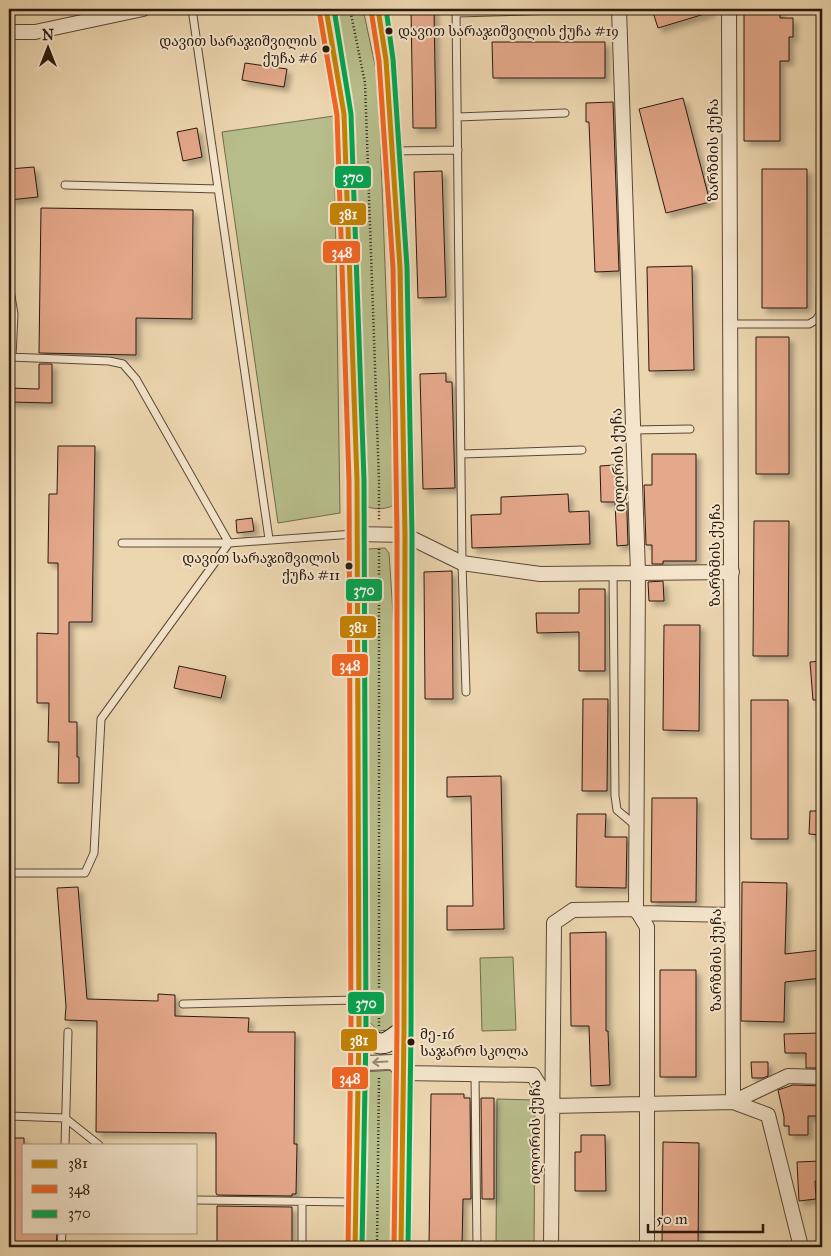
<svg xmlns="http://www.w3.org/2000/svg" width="831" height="1256" viewBox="0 0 831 1256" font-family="'IM FELL Great Primer','Noto Serif Georgian',serif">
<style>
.green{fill:#b7be8b;stroke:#706c4c}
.building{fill:#e4a88a;stroke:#2a190e;filter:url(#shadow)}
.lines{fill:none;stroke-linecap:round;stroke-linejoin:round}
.service-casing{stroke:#5a4836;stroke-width:9}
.minor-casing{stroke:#5a4836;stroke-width:16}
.secondary-casing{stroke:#2a190e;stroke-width:22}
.path{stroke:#2a190e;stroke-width:2.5;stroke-dasharray:1 2.5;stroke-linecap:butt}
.service{stroke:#f3e4cb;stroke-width:7}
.minor{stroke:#f3e4cb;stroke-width:14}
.secondary{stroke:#f3e4cb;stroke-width:20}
.bus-1-casing{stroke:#f3e4cb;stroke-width:9}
.bus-2-casing{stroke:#f3e4cb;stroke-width:9}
.bus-3-casing{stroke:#f3e4cb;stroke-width:9}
.bus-1{stroke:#c48304;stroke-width:5}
.bus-2{stroke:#f26522;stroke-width:5}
.bus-3{stroke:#00a651;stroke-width:5}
.oneway{stroke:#998976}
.bus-dot{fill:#2a190e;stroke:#f3e4cb;stroke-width:2}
.labels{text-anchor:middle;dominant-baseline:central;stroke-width:4;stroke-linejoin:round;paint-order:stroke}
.bus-label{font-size:14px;fill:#2a190e;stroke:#f3e4cb;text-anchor:start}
.street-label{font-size:15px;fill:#2a190e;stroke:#f3e4cb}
.line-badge{stroke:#f3e4cb;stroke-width:2}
.badge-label{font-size:14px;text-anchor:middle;font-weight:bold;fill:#fff}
</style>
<defs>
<filter id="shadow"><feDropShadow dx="4.5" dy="4.5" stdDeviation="2.5" flood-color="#0004"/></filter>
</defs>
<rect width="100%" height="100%" fill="#ecd6af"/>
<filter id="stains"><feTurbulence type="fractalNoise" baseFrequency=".004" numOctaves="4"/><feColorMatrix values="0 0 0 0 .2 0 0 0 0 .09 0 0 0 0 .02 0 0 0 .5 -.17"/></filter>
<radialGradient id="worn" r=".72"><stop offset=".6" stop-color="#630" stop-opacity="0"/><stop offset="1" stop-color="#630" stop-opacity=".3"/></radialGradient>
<!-- green -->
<path class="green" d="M335,9H363L378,79L394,505C385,510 373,510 363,505Z
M334,116L340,513L278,523L222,132Z
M385,548L389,553L395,643L396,1029L379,1031L368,1021L363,556L367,549Z
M513,957L516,1030L482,1031L480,958Z
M394,1070L392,1247H363L365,1072Z
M497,1099L535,1100L534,1247H496Z"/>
<!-- building -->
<path class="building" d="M411,9H434L436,128H413Z
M652,9H711V12L658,28Z
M744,9H780V18H793V37H789V61H780V141H744Z
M492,42H605V78H493Z
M245,63L287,69L284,87L242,80Z
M683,98L710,202L666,213L639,109Z
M613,102L619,271L595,272L589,122H586V103Z
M197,128L202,157L183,161L177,132Z
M34,167L38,197L9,200V169Z
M762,169H807V308H762Z
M442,171L446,297L418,298L414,172Z
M41,208L193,210L192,319L136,318V355L39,353Z
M692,266L694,370L649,371L647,267Z
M756,337H789V474H756Z
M39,364H52V403L9,402V388L39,389Z
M446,373V382H452L455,488L423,489L420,374Z
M58,446H95L92,622H69V722H77V757H79V783H58L59,742H48L49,703H37V633L58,634V563H48L49,494H57Z
M652,454H696V561H663V564H652V545H646L644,485H652Z
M614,465L615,486L626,485L628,545L617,546L615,502H601L600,466Z
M568,494L569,512L589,511L590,544L472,548L471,515L501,514V497Z
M252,518L254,531L237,533L236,520Z
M754,521H789L788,656H753Z
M452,571L453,699H425L424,572Z
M663,581L664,601H649L648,582Z
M579,589H605V671H579V632L537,633L536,613H579Z
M664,625H700L699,731L663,730Z
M822,661V700H813L810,662Z
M179,666L226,676L221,698L174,688Z
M583,699H608L607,791H582Z
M751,700H788V839H751Z
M501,776L504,929L447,930V906H473L471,796L447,797V777Z
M652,798H697L696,902H651Z
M810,811H822V835L809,834Z
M577,814H606L605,837H627L626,888L576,887Z
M742,882L787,883L785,954L820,950L822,978L785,982L784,1022L741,1021Z
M78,887L87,999L158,1001V994L175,995V1016L249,1018L248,1032H295L294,1144H297L296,1194H292V1196L217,1195L216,1193V1133L96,1132L97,1021L65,1020L66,1006L57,888Z
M606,932V1031H608L610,1085L591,1086L589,1026H571L570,933Z
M660,970H696V1077H660Z
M820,1033L821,1068H806V1053H785L784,1034Z
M751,1062H768V1076L763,1078H752Z
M793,1085L822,1086V1116H808V1135H789V1126H784V1117L778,1090Z
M431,1094H464V1098H470L471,1199H463L462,1247H429Z
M481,1098H494V1199H482Z
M581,1135H605L606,1191H575V1152H581Z
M9,1138H24V1232H57L56,1247H9Z
M663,1142L699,1143L698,1247H662Z
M821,1161L822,1180L815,1181L816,1199L799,1201L797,1162Z
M217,1206L292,1207V1247H217Z"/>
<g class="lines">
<!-- service casing -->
<g class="service-casing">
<path id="service" d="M192,9L269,539
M456,9L462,563L466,692
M457,13L594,9
M458,117L565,113
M393,151L458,150
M65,185L218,189
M9,284L14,314L12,357
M730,324H809L816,320L820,314L822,180
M9,357L109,361L123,364L136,379L229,543L101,719L94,853L85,873H9
M633,430L690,429
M461,454L582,450
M122,543H229L354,534
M613,573L615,796L617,810L636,826
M183,1004L357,1000
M475,1074L477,1247
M9,1116L65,1118L99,1145
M65,1145L68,1032
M196,1200L353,1202
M61,1247L62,1232
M302,1247V1202"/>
</g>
<!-- minor casing -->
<g class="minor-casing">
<path id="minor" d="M619,9L638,573L636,909L647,927V1247
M729,9L733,1102
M9,32H35L143,9
M356,534L405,535L462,563L540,574L732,572
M638,913L732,915
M358,1073L365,1063L393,1062L403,1073L533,1075L552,1106L733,1102L788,1076L822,1077
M733,1102L768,1115L801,1247
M551,1247L554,923L573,910L636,909"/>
</g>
<!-- secondary casing -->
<g class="secondary-casing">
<path id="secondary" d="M326,9L344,114L357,480L356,534L359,1032L355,1247
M378,9L386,60L400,268L405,535L404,1030L401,1247
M359,1032C381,1048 383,1047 404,1030"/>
</g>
<!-- path -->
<path class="path" d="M350,9L365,83L379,481V521
M379,1026V549
M377,1247L379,1076"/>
<!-- service -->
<use href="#service" class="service"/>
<!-- minor -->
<use href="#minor" class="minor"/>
<!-- secondary -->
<use href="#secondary" class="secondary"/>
<!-- bus-1 casing -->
<g class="bus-1-casing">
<path id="bus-1" d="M326,9L344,114L357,480L359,1032L355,1247
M378,9L386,60L400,268L405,535L404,1030L401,1247"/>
</g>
<!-- bus-2 casing -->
<g class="bus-2-casing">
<path id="bus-2" d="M319,10L337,115L349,480L351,1032L348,1247
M371,10L379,61L393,268L397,535V1030L394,1247"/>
</g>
<!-- bus-3 casing -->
<g class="bus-3-casing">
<path id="bus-3" d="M334,9L351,114L364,480L366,1032L362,1247
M386,9L393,59L407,267L412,535L411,1030L408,1247"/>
</g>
<!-- bus-1 -->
<use href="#bus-1" class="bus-1"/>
<!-- bus-2 -->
<use href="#bus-2" class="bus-2"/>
<!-- bus-3 -->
<use href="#bus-3" class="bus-3"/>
</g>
<!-- one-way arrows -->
<defs><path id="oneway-shaft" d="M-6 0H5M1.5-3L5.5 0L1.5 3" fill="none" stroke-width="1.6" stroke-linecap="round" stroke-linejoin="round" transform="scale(1.25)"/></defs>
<use class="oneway" href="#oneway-shaft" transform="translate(380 1062) rotate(177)"/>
<!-- markers -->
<g class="bus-dot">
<circle cx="389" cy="31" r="4.5"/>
<circle cx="326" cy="49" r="4.5"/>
<circle cx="349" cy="566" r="4.5"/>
<circle cx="411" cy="1042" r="4.5"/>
</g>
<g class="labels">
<!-- bus labels -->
<g class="bus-label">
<text x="398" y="31">დავით სარაჯიშვილის ქუჩა #19</text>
<text x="317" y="41" text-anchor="end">დავით სარაჯიშვილის<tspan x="317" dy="17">ქუჩა #6</tspan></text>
<text x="340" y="558" text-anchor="end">დავით სარაჯიშვილის<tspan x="340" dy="17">ქუჩა #11</tspan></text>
<text x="420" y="1034">მე-16<tspan x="420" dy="17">საჯარო სკოლა</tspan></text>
</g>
<!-- street labels -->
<g class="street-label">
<text transform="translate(713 150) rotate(-90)">ზარზმის ქუჩა</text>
<text transform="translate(618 460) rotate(-92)">ილორის ქუჩა</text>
<text transform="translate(715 555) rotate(-90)">ზარზმის ქუჩა</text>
<text transform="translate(716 960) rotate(-90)">ზარზმის ქუჩა</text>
<text transform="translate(535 1132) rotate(-90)">ილორის ქუჩა</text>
</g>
</g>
<g class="line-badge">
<rect x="334" y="165" width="38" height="24" rx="5" fill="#00a651"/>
<rect x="329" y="202" width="38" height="24" rx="5" fill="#c48304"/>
<rect x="322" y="240" width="39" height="24" rx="5" fill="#f26522"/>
<rect x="345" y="578" width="38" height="24" rx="5" fill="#00a651"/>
<rect x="339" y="615" width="38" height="24" rx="5" fill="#c48304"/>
<rect x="331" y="653" width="38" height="24" rx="5" fill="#f26522"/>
<rect x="347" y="991" width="38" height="24" rx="5" fill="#00a651"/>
<rect x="340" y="1028" width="38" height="24" rx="5" fill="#c48304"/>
<rect x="331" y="1066" width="38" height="24" rx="5" fill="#f26522"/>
</g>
<g class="badge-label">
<text x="353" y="182">370</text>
<text x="348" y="219">381</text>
<text x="342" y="257">348</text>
<text x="364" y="595">370</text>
<text x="358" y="632">381</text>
<text x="350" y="670">348</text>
<text x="366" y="1008">370</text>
<text x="359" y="1045">381</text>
<text x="350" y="1083">348</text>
</g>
<!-- margin -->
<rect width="831" height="1256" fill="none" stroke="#ecd6af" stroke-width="30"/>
<rect x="10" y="10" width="811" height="1236" fill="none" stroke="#2a190e" stroke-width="2.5"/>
<rect x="15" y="15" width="801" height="1226" fill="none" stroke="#2a190e"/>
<!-- legend -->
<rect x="22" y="1144" width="175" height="90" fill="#f3e4cb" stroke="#a3937f"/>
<rect x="32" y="1160" width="25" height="8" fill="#c48304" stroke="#a3937f"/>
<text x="68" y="1168" font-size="15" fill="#2a190e">381</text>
<rect x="32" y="1185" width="25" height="8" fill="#f26522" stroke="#a3937f"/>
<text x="68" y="1194" font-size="15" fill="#2a190e">348</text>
<rect x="32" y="1210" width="25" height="8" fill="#00a651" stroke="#a3937f"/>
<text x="68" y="1218" font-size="15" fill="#2a190e">370</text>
<!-- north arrow -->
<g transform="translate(48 48)" stroke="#f3e4cb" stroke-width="4" paint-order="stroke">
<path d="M0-4L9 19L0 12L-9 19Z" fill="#2a190e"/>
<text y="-8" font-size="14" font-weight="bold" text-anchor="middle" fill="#2a190e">N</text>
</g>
<!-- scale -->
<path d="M648 1224v8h115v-8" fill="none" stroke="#2a190e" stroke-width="2.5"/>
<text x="656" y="1224" font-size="15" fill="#2a190e" stroke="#f3e4cb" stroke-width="4" paint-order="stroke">50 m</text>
<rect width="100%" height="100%" filter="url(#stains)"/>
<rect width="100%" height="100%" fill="url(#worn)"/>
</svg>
